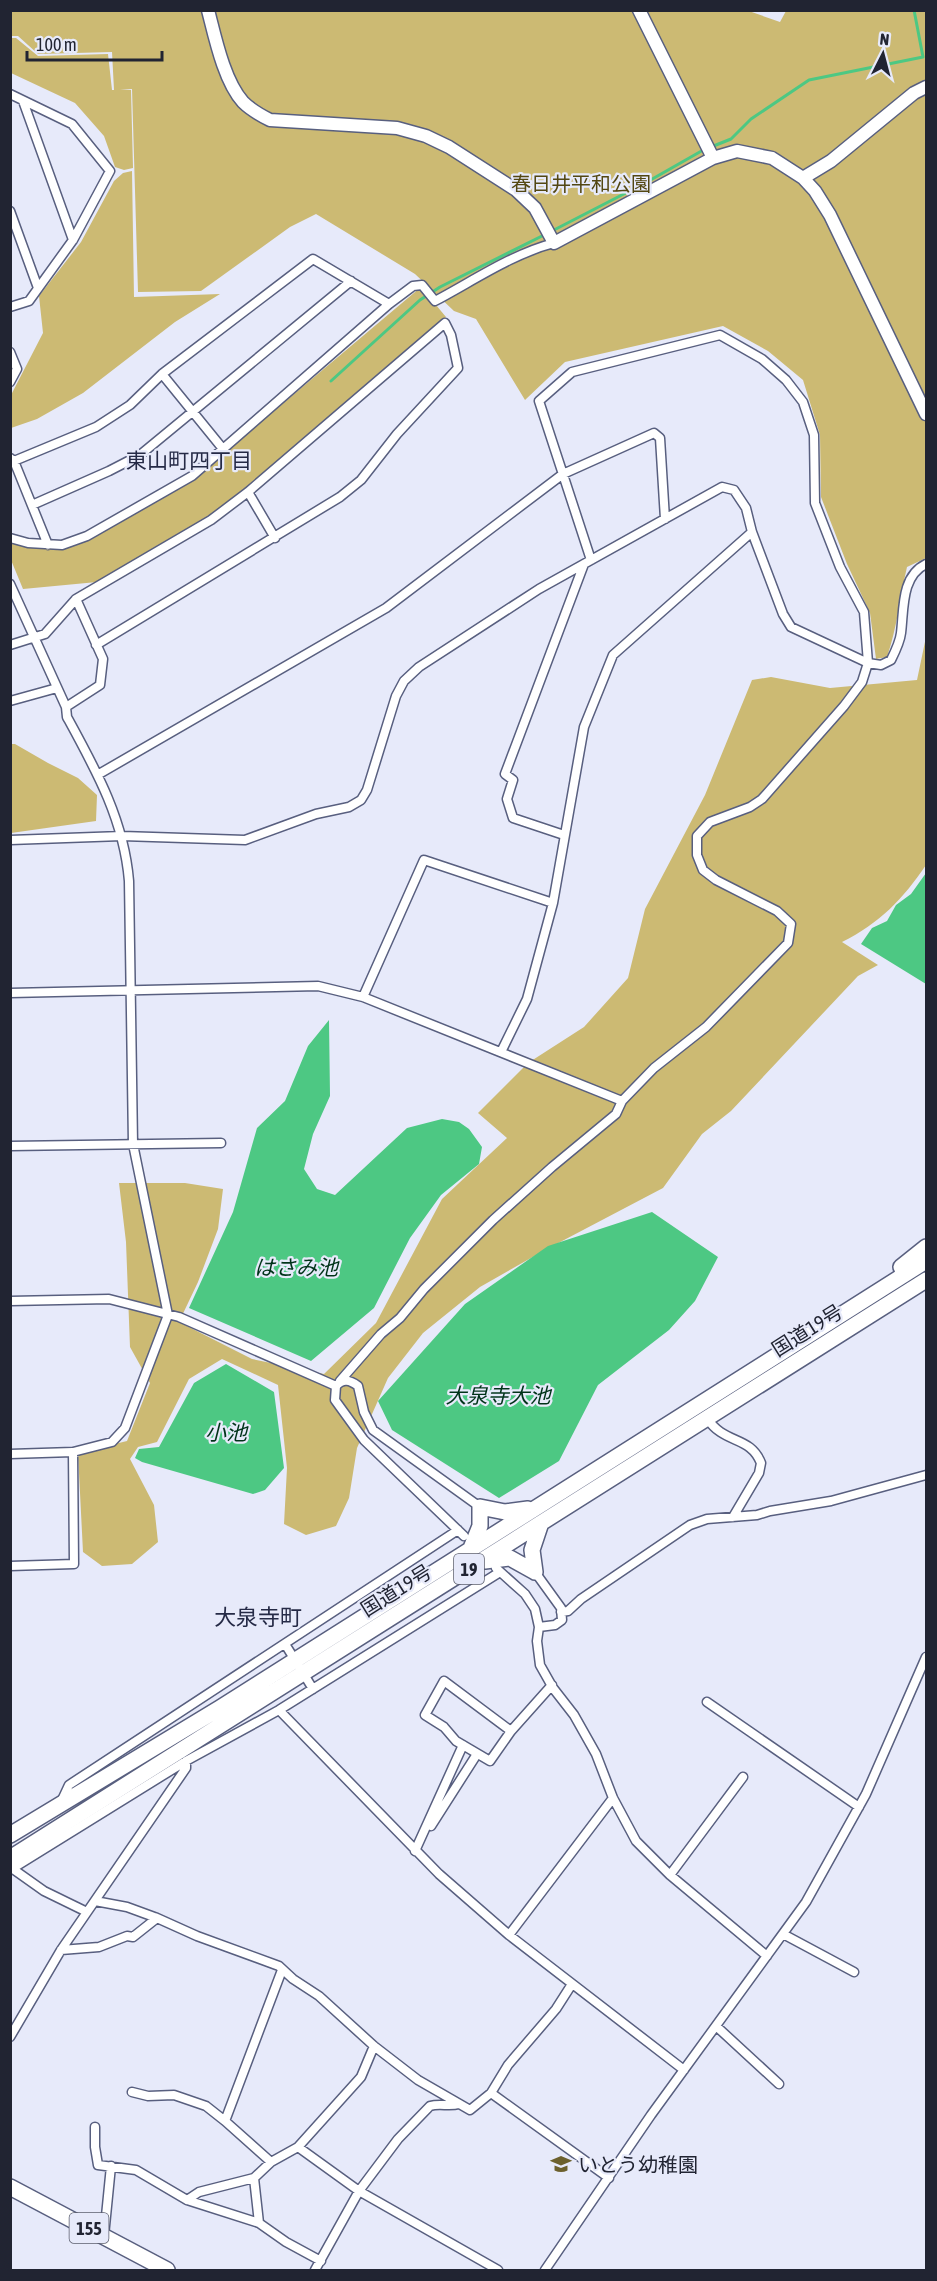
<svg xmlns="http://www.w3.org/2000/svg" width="937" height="2281" viewBox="0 0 937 2281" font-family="'Asap Condensed','Noto Sans JP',sans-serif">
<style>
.green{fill:#ccba73}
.water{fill:#4dc883}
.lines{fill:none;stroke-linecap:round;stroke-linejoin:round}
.stream{stroke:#4dc883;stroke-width:3}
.street-casing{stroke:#585f7f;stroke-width:11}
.secondary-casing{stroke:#585f7f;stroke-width:15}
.highway-casing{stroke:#585f7f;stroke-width:18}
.street{stroke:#fff;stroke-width:8}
.secondary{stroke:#fff;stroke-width:12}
.highway{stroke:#fff;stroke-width:15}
.labels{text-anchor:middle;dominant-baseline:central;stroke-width:4.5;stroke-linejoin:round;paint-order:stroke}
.shield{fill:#e7eafa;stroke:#5c5f6e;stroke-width:1.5}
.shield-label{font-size:18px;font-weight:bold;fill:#212432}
.park-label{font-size:20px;fill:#534712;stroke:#e7eafa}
.street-label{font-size:20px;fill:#212432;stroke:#e7eafa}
.poi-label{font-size:20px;fill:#212432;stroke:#e7eafa;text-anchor:start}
.neighbourhood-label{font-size:21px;fill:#252a46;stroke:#e7eafa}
.water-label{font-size:21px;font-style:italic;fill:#003319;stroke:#e7eafa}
.quarter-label{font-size:22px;fill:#252a46;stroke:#e7eafa}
</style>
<rect width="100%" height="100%" fill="#e7eafa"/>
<!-- green -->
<path class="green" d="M746,10L780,22L786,11H926V558L907,567C900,597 897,628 887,657L876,659L870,613L847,564L821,497L820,435L803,380L768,351L723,326L565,362L525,400L476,319L454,311L415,274L316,214L290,227L201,291L138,292L132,89L120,90H131L133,168L124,170L115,167L104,136L75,103L11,73L10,38H16L38,56L108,54L112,90H114L112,52L38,54L18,36H11V11Z
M132,171L134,297L220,294L175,322L83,393L37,419L11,428V395L43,333L39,296L81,242L114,181L123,173Z
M421,287L446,317L240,494L211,516L97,582L23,589L11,560L10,542L44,549L73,546L176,490L199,474Z
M926,637V865C903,899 880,923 842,942L878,965L858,976L731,1111L702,1134L663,1188L545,1250L480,1287L423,1333L388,1378L357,1448L349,1498L336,1526L306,1535L284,1524L287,1468L278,1385L222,1359L189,1379L157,1442L138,1447L130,1459L154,1505L158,1542L132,1564L102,1566L83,1552L78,1453L127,1441L150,1383L130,1347L126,1242L119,1183H185L223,1189L218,1229L198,1282L179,1322L252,1359L324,1374L376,1323L442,1199L507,1138L478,1113L528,1063L584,1027L628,978L645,909L705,795L752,680L771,677L830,688L917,680Z
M11,744H15L48,763L78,778L97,795L96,821L11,833Z"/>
<!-- water -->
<path class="water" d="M926,873V984L861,944L872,928L887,921L896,905L911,894Z
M329,1020L330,1096L313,1134L304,1169L317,1189L335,1195L407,1128L442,1119L459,1122L469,1129L482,1147L479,1164L441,1195L410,1238L374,1308L311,1361L189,1308L233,1212L257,1128L285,1101L308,1046Z
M652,1212L718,1257L695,1301L669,1330L598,1385L559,1461L499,1498L392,1430L378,1401L465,1304L548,1246Z
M226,1364L274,1392L284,1468L265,1490L253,1494L142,1462L135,1458L139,1449L159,1447L194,1383Z"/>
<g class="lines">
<!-- stream -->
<path class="stream" d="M711,147L731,139L751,119L809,80L923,57L914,10
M552,231L647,182L705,149
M331,381L420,300L440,287L546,234"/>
<!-- street casing -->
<g class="street-casing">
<path id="street" d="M10,94L72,124L110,171L73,240L29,301L10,307
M23,101L73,240
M10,211L38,288
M389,304L413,286L422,285L435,301C473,281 512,254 554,243
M10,352L17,369L10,382
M162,374L223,449
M10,458L14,461L48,545
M248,492L275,538
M32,505L109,471L140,455L351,281
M10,538L28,543L62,545L87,536L192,476L389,304L313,259L162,374L130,405L96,427L14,461
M591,560L539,401L572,372L720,335L762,359L786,380L803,402L814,435L815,503L840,567L864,612L868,663L881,665L891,660C895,652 900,642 901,633C904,609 901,576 926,564
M10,584L66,707L67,717C96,770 124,820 129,881L133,1144L168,1315L125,1428L112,1442L73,1452L10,1454
M10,645L45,634L76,599L211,520L248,492L445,323L451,335L458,368L397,434L361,480L340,497L96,645
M10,701L57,688
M66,707L100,685L103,659L76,599
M99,774L386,608L563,474L654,433L660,438L665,519
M564,835L513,818L507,799L513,780L505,774L584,564
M10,840L122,836L245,840L316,814L349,807L361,800L367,790L396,696L404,681L419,667L539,589L722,487L734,490L746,508L752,532L783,614L791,627L868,663L862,682L844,706L762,799L750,807L710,822L697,836V855L703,870L716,880L777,911L791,924L788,943L706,1027L654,1068L622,1101L616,1114L552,1167L493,1220L424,1289L400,1318L381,1334L340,1381
M10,993L318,986L363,997L622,1101
M363,997L424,860L553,903
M501,1052L527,999L553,903L584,727L613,655L752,532
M10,1146L221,1143
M10,1301L109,1299L179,1317L336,1386
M707,1418C724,1445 750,1435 761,1463L759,1473L733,1517
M464,1536L364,1440L335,1400L336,1386C343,1378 350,1380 358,1386L364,1412L373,1430L480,1507
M10,1566L74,1564L73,1452
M496,1568L525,1594L535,1609L539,1627L537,1641L540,1665L553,1688L574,1715L596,1754L613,1798L636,1841L670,1875L767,1956
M535,1572L561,1608L562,1620L555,1625L539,1627
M561,1612L568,1611L581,1599L690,1525L707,1519L757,1515L770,1511L831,1501L926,1475
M285,1644L313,1689
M707,1702L859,1807
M279,1710L439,1874L509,1935L684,2070
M511,1731L444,1681L425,1715L444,1727L456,1741L490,1761L511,1731L552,1685
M62,1800L69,1785L458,1530
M431,1826L477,1754
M415,1851L463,1745
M13,1869L44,1891L87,1912
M10,1870L186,1761L279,1710L500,1572
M670,1875L743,1777
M95,1901L127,1907L157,1918L197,1936L279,1966L293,1979L319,1996L374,2046L418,2080L470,2110L491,2093L609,2178
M783,1934L854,1972
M509,1935L613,1798
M61,1950L99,1947L127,1936L133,1937L157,1918
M716,2026L779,2084
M10,2037L61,1950L186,1768V1761
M132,2092L148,2096L174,2095L206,2106L225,2121L271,2162
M491,2093L508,2065L556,2009L572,1984
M225,2121L282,1970
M95,2127V2147L98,2165L136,2170L187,2200L259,2223L286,2242L321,2261
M298,2147L359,2191L498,2270
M187,2200L199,2192L254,2178
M259,2223L254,2178L271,2162L298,2147L361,2077L374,2046
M104,2236L111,2166
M315,2270L359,2191L398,2139L430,2106C440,2103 449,2107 459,2104
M545,2270L651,2115L806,1902L866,1794L926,1657"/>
</g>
<!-- secondary casing -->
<g class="secondary-casing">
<path id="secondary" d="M208,10C215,37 224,81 243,102C251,110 260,115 270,120L397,128L426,136L449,147L516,190L535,208L554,243L713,158L737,151L772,158L803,178L815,191L830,215L926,414
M639,10L713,158
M803,178L831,161L914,93L926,87"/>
</g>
<!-- highway casing -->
<g class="highway-casing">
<path id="highway" d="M901,1267L926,1247
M471,1548L480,1526V1507L505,1512L528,1509
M485,1561L510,1558L535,1572
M535,1572L532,1550L541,1523
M10,1835L220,1708L926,1261
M10,1858L926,1280
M10,2187L167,2270"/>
</g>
<!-- street -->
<use href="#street" class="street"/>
<!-- secondary -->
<use href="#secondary" class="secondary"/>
<!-- highway -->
<use href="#highway" class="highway"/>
</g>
<!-- icons -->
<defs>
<g id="school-bare" transform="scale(1.62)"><path d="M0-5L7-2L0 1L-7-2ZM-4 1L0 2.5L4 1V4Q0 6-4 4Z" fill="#6c602d" stroke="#e7eafa" stroke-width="2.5" paint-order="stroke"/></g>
</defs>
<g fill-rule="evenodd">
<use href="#school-bare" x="561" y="2164"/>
</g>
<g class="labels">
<!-- shield labels -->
<g class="shield">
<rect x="454" y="1554" width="30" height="30" rx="4.5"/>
<rect x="69.5" y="2213" width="39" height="30" rx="4.5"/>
</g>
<g class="shield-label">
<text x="469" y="1569">19</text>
<text x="89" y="2228">155</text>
</g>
<!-- park labels -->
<g class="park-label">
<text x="581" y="183">春日井平和公園</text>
</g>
<!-- street labels -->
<g class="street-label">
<text transform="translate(807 1330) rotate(-32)">国道19号</text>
<text transform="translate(396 1590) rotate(-32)">国道19号</text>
</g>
<!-- poi labels -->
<g class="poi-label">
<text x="578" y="2164">いとう幼稚園</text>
</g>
<!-- neighbourhood labels -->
<g class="neighbourhood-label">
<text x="189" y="460">東山町四丁目</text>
</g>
<!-- water labels -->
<g class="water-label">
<text x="296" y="1267">はさみ池</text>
<text x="498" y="1395">大泉寺大池</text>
<text x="226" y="1432">小池</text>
</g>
<!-- quarter labels -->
<g class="quarter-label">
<text x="258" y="1617">大泉寺町</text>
</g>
</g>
<!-- border -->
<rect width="937" height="2281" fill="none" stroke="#212432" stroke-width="24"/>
<!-- north arrow -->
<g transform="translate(883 54) rotate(6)" stroke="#e7eafa" stroke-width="4.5" paint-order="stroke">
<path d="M0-4.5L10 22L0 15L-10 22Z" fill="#212432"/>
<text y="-9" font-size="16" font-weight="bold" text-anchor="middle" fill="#212432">N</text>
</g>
<!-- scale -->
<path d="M27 51v9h135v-9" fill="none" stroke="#212432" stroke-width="3"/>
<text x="36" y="51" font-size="18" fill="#212432" stroke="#e7eafa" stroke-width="4.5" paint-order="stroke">100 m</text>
</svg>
